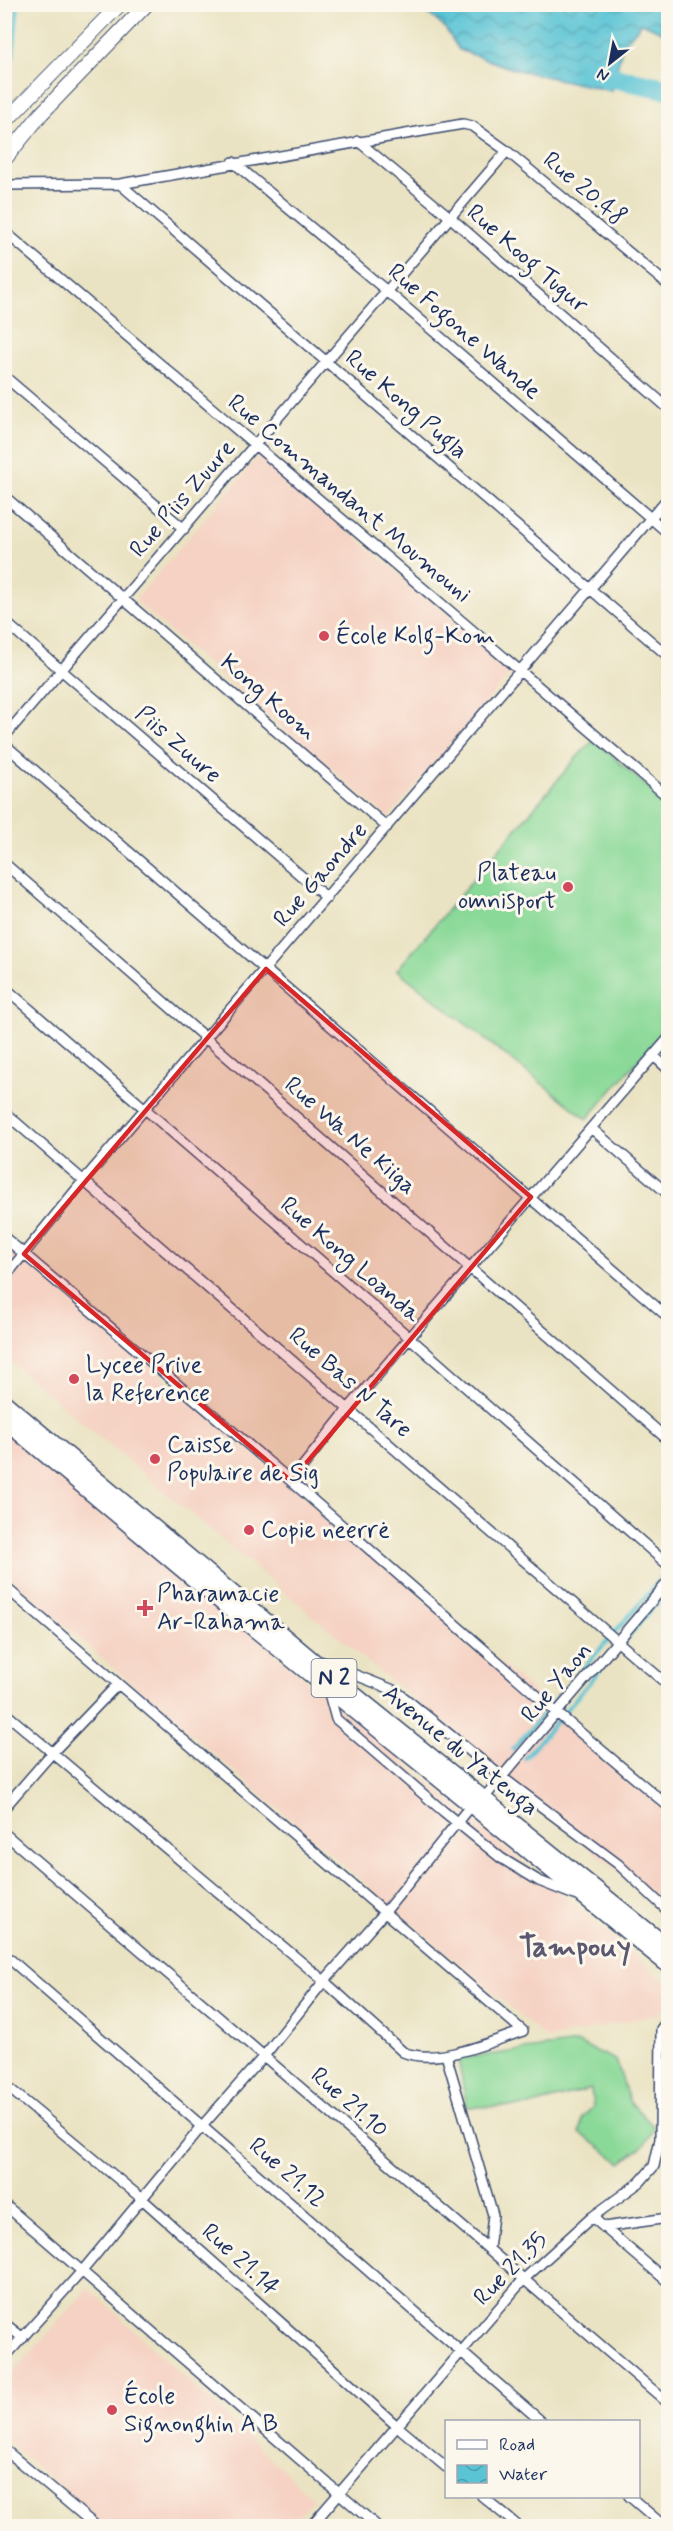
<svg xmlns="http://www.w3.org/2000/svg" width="673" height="2531" viewBox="0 0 673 2531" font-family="Mynerve,sans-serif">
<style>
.built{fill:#f5d2c3}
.grass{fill:#8ad998;stroke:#52847b;stroke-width:1.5}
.water{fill:url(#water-waves);stroke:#3a7a9a;stroke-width:1.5}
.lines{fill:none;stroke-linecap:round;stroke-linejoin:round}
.stream{stroke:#5ac4d5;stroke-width:4}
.river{stroke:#5ac4d5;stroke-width:21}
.minor-casing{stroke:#3a4a6d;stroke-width:12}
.secondary-casing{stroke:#3a4a6d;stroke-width:16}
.primary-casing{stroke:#3a4a6d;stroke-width:18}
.minor{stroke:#fff;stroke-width:9}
.secondary{stroke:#fff;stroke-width:14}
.primary{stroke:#fff;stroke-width:15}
.marked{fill:#d62828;fill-opacity:0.2;stroke:#d62828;stroke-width:4.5;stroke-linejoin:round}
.poi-dot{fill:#d1495b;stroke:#fbf7ec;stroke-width:2}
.labels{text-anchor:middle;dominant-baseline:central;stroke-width:6;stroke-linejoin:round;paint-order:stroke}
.shield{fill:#fbf7ec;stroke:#5e6b89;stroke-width:1.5}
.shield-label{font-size:22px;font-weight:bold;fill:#1b2f5e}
.street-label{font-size:24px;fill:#1b2f5e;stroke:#fbf7ec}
.poi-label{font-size:24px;fill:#1b2f5e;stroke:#fbf7ec;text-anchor:start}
.district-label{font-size:30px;font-weight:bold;fill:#5c5870;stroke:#fbf7ec}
</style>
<defs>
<pattern id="water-waves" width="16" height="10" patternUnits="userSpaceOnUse" patternTransform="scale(1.5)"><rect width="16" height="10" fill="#5ac4d5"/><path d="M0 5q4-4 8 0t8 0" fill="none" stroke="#4aa0b0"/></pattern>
</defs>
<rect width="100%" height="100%" fill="#fbf7ec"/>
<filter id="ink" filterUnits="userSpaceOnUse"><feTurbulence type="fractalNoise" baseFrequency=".0167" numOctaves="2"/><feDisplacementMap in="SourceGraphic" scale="12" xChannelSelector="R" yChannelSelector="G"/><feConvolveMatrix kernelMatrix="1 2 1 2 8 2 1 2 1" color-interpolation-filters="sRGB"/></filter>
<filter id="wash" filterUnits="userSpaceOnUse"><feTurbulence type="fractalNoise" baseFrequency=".008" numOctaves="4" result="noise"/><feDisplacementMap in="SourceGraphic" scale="24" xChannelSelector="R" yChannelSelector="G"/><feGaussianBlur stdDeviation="1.35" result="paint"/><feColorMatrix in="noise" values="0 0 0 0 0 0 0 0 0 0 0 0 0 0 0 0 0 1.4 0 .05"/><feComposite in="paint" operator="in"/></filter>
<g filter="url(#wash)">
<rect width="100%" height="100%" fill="#eae3c3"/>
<!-- built -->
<path class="built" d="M260,455L513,671L388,818L134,601Z
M4,1241L668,1806V1913L5,1358Z
M4,1425L668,1984V2003L658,2014L547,2039L5,1575Z
M89,2288L314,2499L288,2526H104L5,2439V2381Z"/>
<!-- grass -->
<path class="grass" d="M594,740L668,805V1026L587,1119L397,970L577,757Z
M578,2043L616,2060L629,2101L654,2127L645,2144L621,2163L580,2133L582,2118L593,2107L591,2089L529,2106L467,2107L458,2059Z"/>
<!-- water -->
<path class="water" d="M418,5H668V35L642,23L623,45L611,91L513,69L459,50L445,28Z"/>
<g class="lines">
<!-- stream -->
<path class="stream" d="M13,56L18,4
M513,1749L668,1571
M525,1758L668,1590"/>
<!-- river -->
<path class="river" d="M587,72L668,89"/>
</g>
</g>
<g filter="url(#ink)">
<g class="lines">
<!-- minor casing -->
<g class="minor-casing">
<path id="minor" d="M358,141L451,218L668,408
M233,162L388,292L668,533
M120,184L668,656
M4,185L120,184L463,124L472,126L507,151L668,285
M4,231L668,797
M4,376L184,529
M4,496L387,827
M4,621L327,898
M4,737L507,151
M4,744L668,1317
M4,863L668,1440
M4,987L410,1338L668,1565
M654,1056L668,1069
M4,1112L668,1685
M591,1128L668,1194
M4,1237L291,1481L557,1713L668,1806
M4,1278L84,1180L668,498
M291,1481L349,1408L668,1039
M4,1586L523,2031
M320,1661L396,1691L502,1777L618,1864L668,1911
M328,1690L336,1719L443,1811L501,1858L539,1881L577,1896
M4,1712L324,1981L403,2052C437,2066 490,2042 523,2031
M4,1808L52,1753L118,1684
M4,1833L668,2403
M4,1954L542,2422
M446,2055L493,2215L489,2249
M4,2084L141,2198L397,2426L446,2467
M4,2204L377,2526
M592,2217L668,2282
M604,2227L668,2218
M4,2323L23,2338
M4,2358L83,2270L203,2125L264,2056L324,1981L385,1912L471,1805L483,1799L668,1582
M4,2449L96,2526
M482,2496L518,2526
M629,2496L664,2526
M311,2526L524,2279L592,2217L640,2182L654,2166L660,2139L661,2029L668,2020"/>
</g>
<!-- secondary casing -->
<g class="secondary-casing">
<path id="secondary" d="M4,123L120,4
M4,160L41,114L147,4"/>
</g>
<!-- primary casing -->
<g class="primary-casing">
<path id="primary" d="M4,1402L335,1679L668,1947
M4,1420L215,1597L668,1965"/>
</g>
<!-- minor -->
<use href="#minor" class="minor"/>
<!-- secondary -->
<use href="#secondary" class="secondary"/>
<!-- primary -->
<use href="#primary" class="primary"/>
</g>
</g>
<!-- marked area -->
<path class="marked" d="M266,969L531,1197L291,1481L24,1254Z"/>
<!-- markers -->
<g class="poi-dot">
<circle cx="324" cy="636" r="6"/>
<circle cx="568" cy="887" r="6"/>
<circle cx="74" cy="1379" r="6"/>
<circle cx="155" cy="1459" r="6"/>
<circle cx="249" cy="1530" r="6"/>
<path d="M142 1599h6v6h6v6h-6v6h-6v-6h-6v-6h6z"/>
<circle cx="112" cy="2410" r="6"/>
</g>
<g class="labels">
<!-- shield labels -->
<rect class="shield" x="311.5" y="1659" width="45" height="38" rx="4.5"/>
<g class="shield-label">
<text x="334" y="1678">N 2</text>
</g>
<!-- street labels -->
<g class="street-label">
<text transform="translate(584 189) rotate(40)">Rue 20.48</text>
<text transform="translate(527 259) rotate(41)">Rue Koog Tugur</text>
<text transform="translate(464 332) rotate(41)">Rue Fogone Wande</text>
<text transform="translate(406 405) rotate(41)">Rue Kong Pugla</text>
<text transform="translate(183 499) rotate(-49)">Rue Piis Zuure</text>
<text transform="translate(349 499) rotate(40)">Rue Commandant Moumouni</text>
<text transform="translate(268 698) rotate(41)">Kong Koom</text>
<text transform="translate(178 745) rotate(41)">Piis Zuure</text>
<text transform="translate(321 875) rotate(-49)">Rue Gaondre</text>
<text transform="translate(350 1136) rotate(41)">Rue Wa Ne Kiiga</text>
<text transform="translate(350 1260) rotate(41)">Rue Kong Loanda</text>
<text transform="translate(350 1383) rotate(41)">Rue Bas N Tare</text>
<text transform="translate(557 1683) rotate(-50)">Rue Yaon</text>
<text transform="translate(460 1751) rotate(39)">Avenue du Yatenga</text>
<text transform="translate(349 2103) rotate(41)">Rue 21.10</text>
<text transform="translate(287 2173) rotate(41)">Rue 21.12</text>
<text transform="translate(240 2260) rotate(42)">Rue 21.14</text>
<text transform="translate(511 2269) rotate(-45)">Rue 21.35</text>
</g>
<!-- poi labels -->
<g class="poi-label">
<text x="336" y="636">École Kolg-Kom</text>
<text x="556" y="873" text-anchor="end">Plateau<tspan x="556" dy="28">omnisport</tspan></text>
<text x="86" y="1365">Lycee Prive<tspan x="86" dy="28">la Reference</tspan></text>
<text x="167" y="1445">Caisse<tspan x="167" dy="28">Populaire de Sig</tspan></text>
<text x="261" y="1530">Copie neerrė</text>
<text x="157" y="1594">Pharamacie<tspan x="157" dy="28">Ar-Rahama</tspan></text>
<text x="124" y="2396">École<tspan x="124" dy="28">Signonghin A B</tspan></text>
</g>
<!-- district labels -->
<g class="district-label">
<text x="575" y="1947">Tampouy</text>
</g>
</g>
<!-- margin -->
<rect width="673" height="2531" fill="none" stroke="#fbf7ec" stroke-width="24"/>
<!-- legend -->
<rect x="445" y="2420" width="195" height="78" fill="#fbf7ec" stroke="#a1a7b3" stroke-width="1.5"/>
<rect x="457" y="2440" width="30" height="9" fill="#ffffff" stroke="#a1a7b3" stroke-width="1.5"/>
<text x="499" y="2450" font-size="18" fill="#1b2f5e">Road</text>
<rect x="457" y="2465" width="30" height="18" fill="url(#water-waves)" stroke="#a1a7b3" stroke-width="1.5"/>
<text x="499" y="2480" font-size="18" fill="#1b2f5e">Water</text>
<!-- north arrow -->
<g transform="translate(610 63) rotate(211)" stroke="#fbf7ec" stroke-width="4.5" paint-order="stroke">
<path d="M0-4.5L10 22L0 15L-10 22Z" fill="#1b2f5e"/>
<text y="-9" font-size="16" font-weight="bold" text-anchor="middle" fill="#1b2f5e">N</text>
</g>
</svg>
